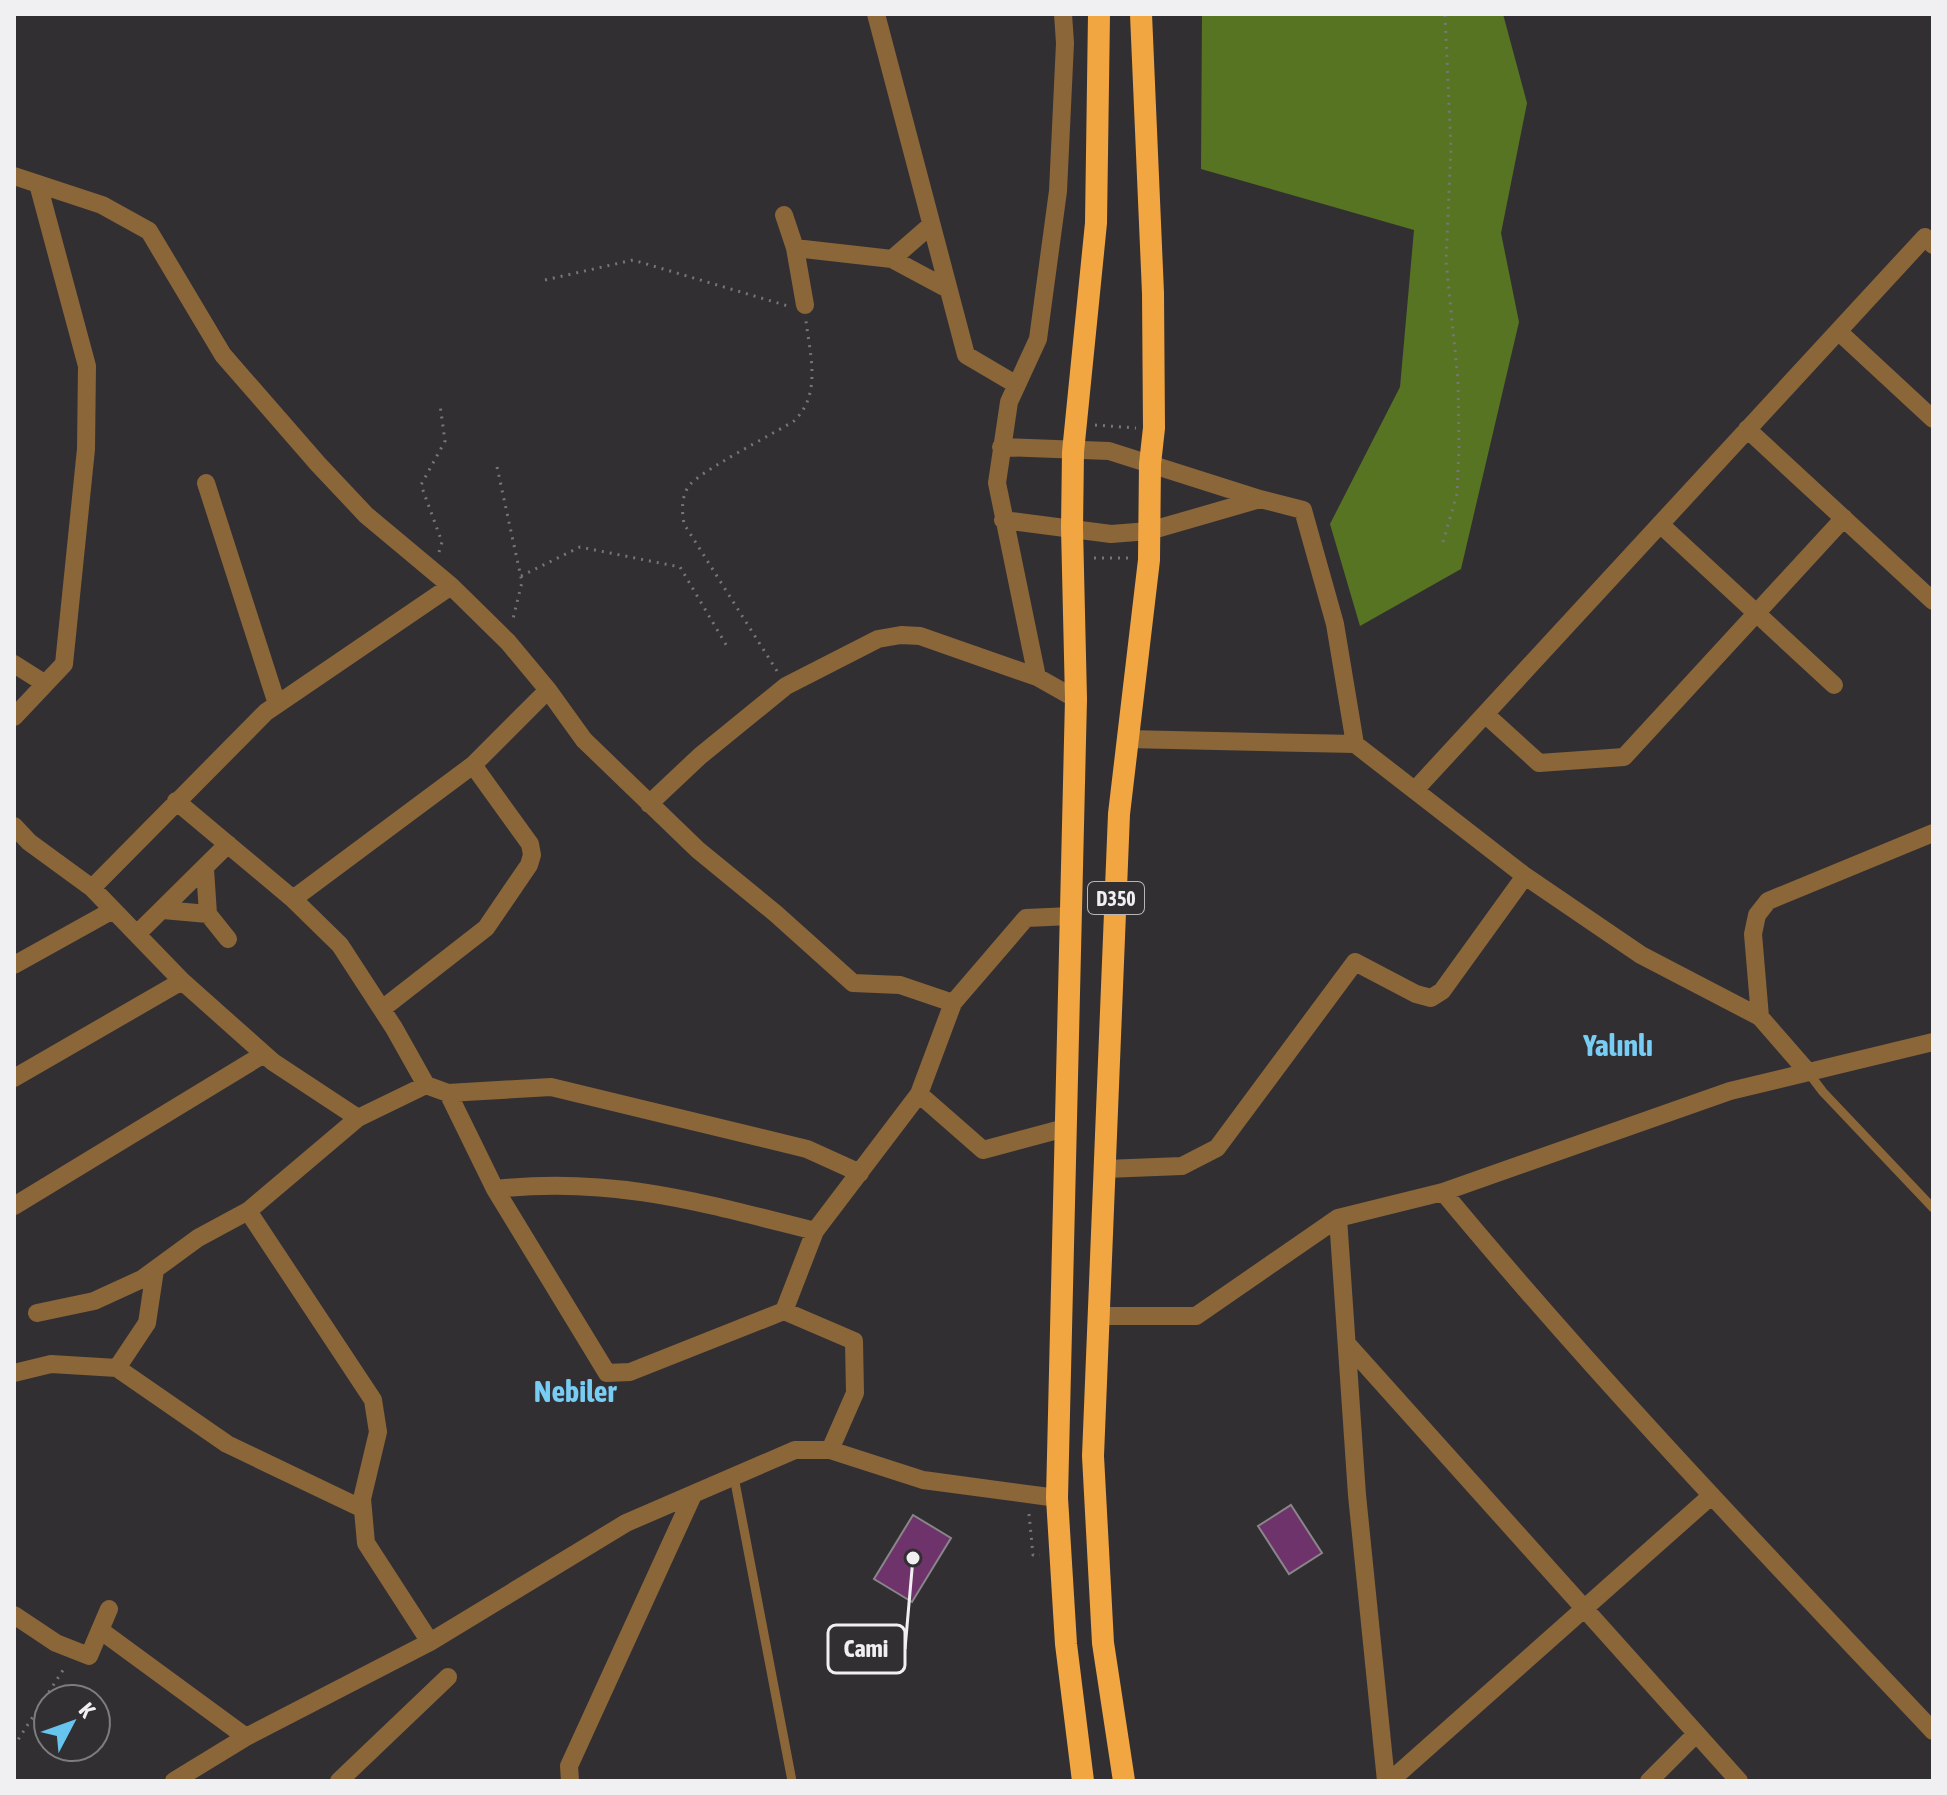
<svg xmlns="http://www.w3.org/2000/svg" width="1947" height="1795" viewBox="0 0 1947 1795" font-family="'Asap Condensed',sans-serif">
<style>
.forest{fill:#577423}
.building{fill:#6e336a;stroke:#898689;stroke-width:2}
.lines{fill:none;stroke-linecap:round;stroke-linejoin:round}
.path{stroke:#777578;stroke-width:3;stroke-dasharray:2 6;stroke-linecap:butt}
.service{stroke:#8b6639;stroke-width:9}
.minor{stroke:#8b6639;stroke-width:18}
.trunk{stroke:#f1a642;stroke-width:22}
.labels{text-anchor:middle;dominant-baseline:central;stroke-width:6;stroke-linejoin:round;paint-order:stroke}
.shield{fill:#322f33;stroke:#b7b5b8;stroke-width:2}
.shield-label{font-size:20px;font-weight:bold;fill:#f0eff1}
.district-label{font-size:30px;font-weight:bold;fill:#78cdf5;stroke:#322f33}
.leader{fill:none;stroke:#f0eff1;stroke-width:3}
.callout-dot{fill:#f0eff1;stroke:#322f33;stroke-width:3}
.callout{fill:#322f33;stroke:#f0eff1;stroke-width:3}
.callout-label{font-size:24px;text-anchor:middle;font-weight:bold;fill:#f0eff1}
</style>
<rect width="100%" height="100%" fill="#322f33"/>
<!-- forest -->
<path class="forest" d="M1202,14H1503L1527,103L1501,233L1519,322L1461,569L1360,626L1330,524L1400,387L1414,230L1201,169Z"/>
<!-- building -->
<path class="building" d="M1291,1505L1322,1553L1289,1574L1258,1526Z
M913,1515L951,1538L912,1602L874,1579Z"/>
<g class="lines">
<!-- path -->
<path class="path" d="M545,280L633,260L788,306
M1095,425L1136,428
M497,467L522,582L512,623
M1443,542L1457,494L1459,448L1458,380L1446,261L1451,148L1445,14
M439,552L442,542L421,485L445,441L440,405
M1094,558H1131
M521,576L580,547L680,567L728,648
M777,671L684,524C682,511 681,499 688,487C696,473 775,433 794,421C822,394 810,355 806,321
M1029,1514L1033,1555H1040
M14,1746L65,1667"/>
<!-- service -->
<path class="service" d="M1807,1071L1823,1092L1933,1208
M734,1477L792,1781"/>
<!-- minor -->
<path class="minor" d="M876,14L966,355L1017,385
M14,176L102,205L149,231L223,355L318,464L366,515L451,586L508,642L548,690L584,740L698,850L775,913L853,983L900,985L953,1003L1026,918L1071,916
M784,215L795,248L892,259L948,289
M795,248L805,305
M892,259L931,225
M1838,331L1933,419
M1747,429L1933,601
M1001,447L1109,451L1260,499L1303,510L1335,624L1355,744
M206,483L277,704
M1003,520L1111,534L1149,531L1260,499
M1660,524L1834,685
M14,664L44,683
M1037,677L997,483L1009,402L1038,339L1058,191L1065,43L1063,14
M1485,714L1539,763L1624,757L1844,518
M14,717L64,664L86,449L87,366L38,184
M1127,739L1355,744L1525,876L1641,955L1760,1017L1807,1071
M1415,790L1925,237L1933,245
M176,801L293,899L340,945L394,1028L426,1085
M649,804L700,756L786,686L878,639L901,635L920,636L1037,677L1076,699
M14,826L29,842L92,888L182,981L273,1062L358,1118
M205,869L208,914L228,939
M92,888L266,712L451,586
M293,899L473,765L548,690
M163,910L208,914
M137,934L228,844
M14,965L113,910
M382,1009L486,928L529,865L532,855L530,844L473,765
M1760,1017L1753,934L1757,915L1768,901L1933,833
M14,1078L182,981
M448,1093L495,1189L607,1373L630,1372L784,1311
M919,1094L983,1150L1065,1128
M1105,1169L1182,1166L1217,1148L1355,962L1416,994L1431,998L1442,991L1525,876
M495,1189C614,1176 703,1203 815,1231
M1443,1192C1598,1379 1766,1554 1933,1731
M14,1206L264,1054
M248,1211L373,1400L378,1432L362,1499L366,1543L430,1642
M1338,1218L1357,1495L1386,1781
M37,1313L94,1301L142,1279L198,1238L248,1211L358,1118L426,1085L448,1093L551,1087L807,1149L860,1173
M1099,1316H1196L1338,1218L1443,1192L1730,1091L1933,1042
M1348,1345L1739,1781
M117,1368L147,1323L155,1270
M14,1373L51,1364L117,1368L227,1444L363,1509
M830,1450L923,1480L1057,1498
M14,1615L56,1643L89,1656L100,1630L246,1737
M100,1630L109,1609
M174,1781L246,1737L430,1642L626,1523L795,1450H830L855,1393L854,1341L784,1311L815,1231L919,1094L953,1003
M339,1781L448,1677
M570,1781L569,1766L692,1497
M1390,1781L1711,1496
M1649,1781L1696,1734"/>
<!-- trunk -->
<path class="trunk" d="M1083,1781L1066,1644L1057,1498L1076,699L1072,528L1073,452L1096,223L1099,14
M1124,1781L1103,1643L1093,1456L1119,814L1149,560L1150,464L1154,428L1153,293L1141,14"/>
</g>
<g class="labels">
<!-- shield labels -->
<rect class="shield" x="1088" y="882" width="56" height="32" rx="6"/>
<g class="shield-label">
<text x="1116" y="898">D350</text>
</g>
<!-- district labels -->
<g class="district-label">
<text x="1618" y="1045">Yalınlı</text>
<text x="575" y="1391">Nebiler</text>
</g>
</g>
<!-- callouts -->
<path class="leader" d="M913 1558L905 1649"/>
<circle class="callout-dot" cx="913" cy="1558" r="8"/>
<rect class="callout" x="828" y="1625" width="77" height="48" rx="8"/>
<g class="callout-label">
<text x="866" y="1657">Cami</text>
</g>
<!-- border -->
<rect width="1947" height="1795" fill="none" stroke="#f0eff1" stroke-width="32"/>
<!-- north arrow -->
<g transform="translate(72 1723) rotate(49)"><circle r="38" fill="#322f33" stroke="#7e7c7f" stroke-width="2"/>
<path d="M0-6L14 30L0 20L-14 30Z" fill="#67c4ef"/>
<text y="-12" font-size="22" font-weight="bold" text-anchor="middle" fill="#f0eff1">K</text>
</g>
</svg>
